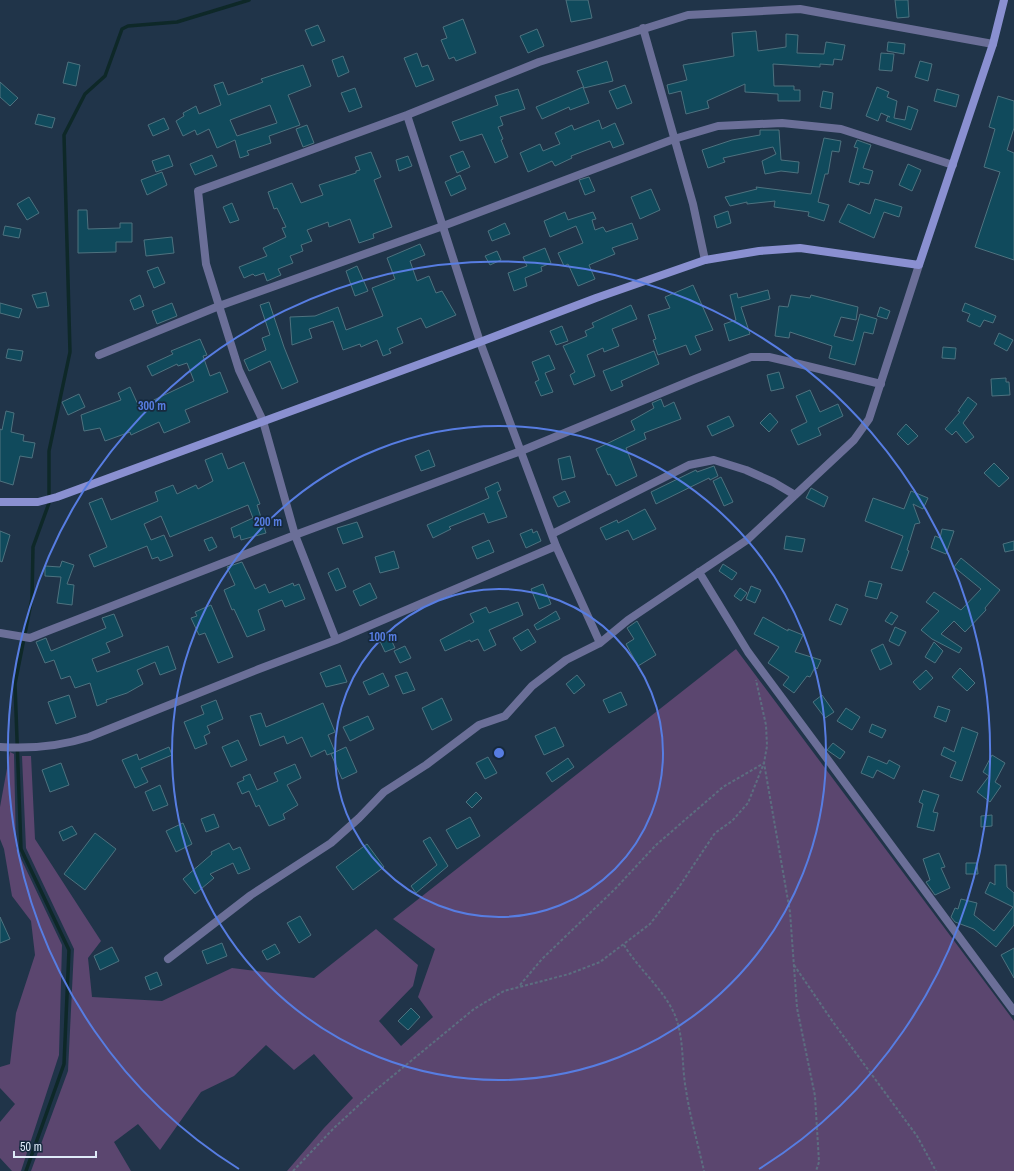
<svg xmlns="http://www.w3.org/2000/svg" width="1014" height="1171" viewBox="0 0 1014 1171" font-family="'Archivo Narrow',sans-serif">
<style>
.green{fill:#5b466f}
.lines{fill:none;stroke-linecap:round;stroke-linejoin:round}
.stream{stroke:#0e2828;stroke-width:3.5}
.building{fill:#104a5c;stroke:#4e727f;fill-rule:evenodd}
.path{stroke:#5c6e80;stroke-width:2;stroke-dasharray:3 2;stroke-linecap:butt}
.street{stroke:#6b6f98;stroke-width:8}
.secondary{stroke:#8a90d1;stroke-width:8}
.ring{fill:none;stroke:#577de2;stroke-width:2}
.centre{fill:#577de2;stroke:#162a3e;stroke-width:2}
.ring-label{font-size:12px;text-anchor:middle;font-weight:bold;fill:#577de2;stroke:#162a3e;stroke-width:3.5;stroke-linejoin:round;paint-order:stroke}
</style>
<rect width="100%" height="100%" fill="#203449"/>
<!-- green -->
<path class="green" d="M736,649L1014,1021V1171H287L324,1128L353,1098L314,1054L294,1070L266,1045L234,1076L201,1092L160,1150L138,1124L114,1142L131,1171H31L68,1071L74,949L26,848L22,756H31L35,839L101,941L88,958L92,997L162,1001L232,968L314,978L376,929L418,965L413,986L379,1021L401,1046L433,1017L418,997L435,949L393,919Z
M10,752L14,754L16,848L62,945L59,1055L21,1171H12L0,1158V1122L15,1104L0,1088V1067L10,1064L16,1013L35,955L31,921L12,896L4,849L0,839V807Z"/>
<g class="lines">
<!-- stream -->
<path class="stream" d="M26,1171L64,1064L69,950L21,849L15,684L32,598L33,547L49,503V451L70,352L64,135L85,94L105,76L122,29L128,26L177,22L249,0"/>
</g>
<!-- building -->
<path class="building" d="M566,0H588L592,18L571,22Z
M895,0H908L909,17L897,18Z
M463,19L476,53L456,61L454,57L449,59L441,40L447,38L443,27Z
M318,25L325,41L312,46L305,30Z
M537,29L544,46L528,53L520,36Z
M756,31L758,51L786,47V34L798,35L797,53L824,54L826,42L845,45L842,60L834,59L833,65L820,64V67L773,64L774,86H794V90H800V101H778V94L745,92V84L707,101L709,108L686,114L681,91L669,94L667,85L687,80L683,65L734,56L732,33Z
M888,42L905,44L904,54L887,51Z
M417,53L422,67L428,65L434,80L416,87L404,58Z
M881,53L894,54L892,71L879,70Z
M343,56L349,72L338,77L332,60Z
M607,61L613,81L584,88L577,71Z
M920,61L932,64L928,81L915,77Z
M68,62L80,65L76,86L63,83Z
M303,65L311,86L288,95L300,125L269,136L271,143L247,151L249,155L240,158L235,140L217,148L209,129L197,135L195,130L183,136L176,121L184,116L183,113L196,106L199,114L221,105L214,85L223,82L228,95L263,82L261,79ZM270,105L277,123L237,136L230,120Z
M0,82L18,98L10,106L0,97Z
M625,85L632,103L617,109L609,91Z
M583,87L589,103L570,110L569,107L542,119L536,107Z
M877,87L889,92L887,97L897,101L894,118L905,120L908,106L918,110L911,130L886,121L888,116L890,117L881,113L878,121L866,116Z
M355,88L362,107L349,112L341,93Z
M518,89L525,109L500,117L503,125L498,127L503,139L501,140L508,157L495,163L482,134L460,141L452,122L498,105L495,96Z
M937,89L959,95L956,107L934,101Z
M823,91L833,93L831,109L820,107Z
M998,96L1014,101V128L1007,150L1014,153V260L975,247L1000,172L984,167L995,129L989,127Z
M38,114L55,118L52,128L35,124Z
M164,118L169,129L153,136L148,125Z
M599,120L602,129L615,123L624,144L613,148L610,141L571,156L572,158L555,166L552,161L528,172L520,153L540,144L543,151L560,144L555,133L572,125L574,130Z
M307,125L314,143L303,147L296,129Z
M760,130H779L781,160L799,162L798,173L781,171L765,174L762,161L776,154L773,147L723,158L725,162L708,168L702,150L732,140L760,135Z
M824,138L841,141L839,152L832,151L828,174H825L818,202L829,205L824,221L808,216L809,212L774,207L775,201L747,204V202L730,206L725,197L757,189L756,187L811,194Z
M857,140L871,145L863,168L873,171L869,184L860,182L859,185L849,182L858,148L854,147Z
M463,151L470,167L457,173L450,156Z
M371,152L381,177L374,180L392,227L373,234L374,238L359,243L350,219L329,227L328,222L307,230L312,241L301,245L303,251L290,256L293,263L278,269L281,275L267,281L264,273L255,276L253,274L244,278L239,267L267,256L263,248L286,237L282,228L286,227L277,208L274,209L268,192L292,183L301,203L323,195L319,185L356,173V171L360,170L355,157Z
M169,155L173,166L156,172L152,161Z
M212,155L217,166L195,175L190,164Z
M408,156L412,166L399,171L396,160Z
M908,164L921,170L912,191L899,185Z
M162,172L167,185L147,195L141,180Z
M460,175L466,189L451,196L445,182Z
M589,177L595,191L585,195L579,180Z
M651,189L660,210L640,219L631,197Z
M29,197L39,213L27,220L17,204Z
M875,199L902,207L899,217L884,212L874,238L839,222L848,204L870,214Z
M232,203L239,220L230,223L223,207Z
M78,210H87L88,229L120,228V223H132V242H116V252L78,253Z
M728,211L731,223L717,228L714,216Z
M565,212L568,220L593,212L596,219L592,220L595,230L603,227L606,232L632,223L638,239L612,248L615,254L589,265L595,279L578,286L568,264L564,266L558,253L583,243L576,226L550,237L544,221Z
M505,223L510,234L492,241L488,231Z
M5,226L21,229L19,238L3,235Z
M172,237L174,253L146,256L144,240Z
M420,244L425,255L410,261L417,281L429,276L436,293L442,291L456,315L426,328L421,318L397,328L403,343L389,349L391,353L383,356L377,340L361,347L360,344L343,350L333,321L309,329L312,338L292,345L290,317L315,316L338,307L346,330L383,316L372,288L395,279L387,258Z
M545,248L551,263L541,267L542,271L525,278L527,286L514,291L508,273L527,266L523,257Z
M497,251L501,260L490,265L485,256Z
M357,266L368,291L355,296L346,271Z
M158,267L165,283L154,288L147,271Z
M693,285L713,330L695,336L701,350L690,355L686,345L658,355L653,340L656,339L648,315L670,308L665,297Z
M768,290L770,299L741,307L750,334L729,341L724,324L736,320L730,295L737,293L738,298Z
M46,292L49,306L37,308L32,295Z
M140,295L144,306L134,310L130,300Z
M791,295L810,298L811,295L858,307L856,320L841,317L834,336L853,341L860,314L877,319L873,334L864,332L855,365L829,358L832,346L790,332L789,338L775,336L779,306L788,307Z
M269,302L284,347L298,382L282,389L270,361L249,371L244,360L266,350L262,338L270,335L260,305Z
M0,303L22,309L19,318L0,313Z
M172,303L177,316L157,324L152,311Z
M965,303L996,316L993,323L984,320L980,327L967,321L970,314L962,311Z
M631,305L637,319L612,329L619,346L604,352L603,348L587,355L595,376L574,385L570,375L575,372L563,346L587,336L585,331L594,327L592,323Z
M880,307L890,311L887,319L877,316Z
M562,326L568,341L556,345L550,331Z
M999,333L1013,340L1007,351L994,344Z
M200,339L207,355L203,356L210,376L220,372L228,392L185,410L190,422L164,433L159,422L131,435L130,432L105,441L100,428L84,431L81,415L121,400L118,393L130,387L139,407L194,381L187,363L178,366L177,364L152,376L147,366L173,354L171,351Z
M943,347L956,348L955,359L942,358Z
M8,349L23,351L21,361L6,358Z
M654,351L659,364L621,381L623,386L611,391L603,371Z
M549,355L555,369L545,373L553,392L541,396L535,382L539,380L532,362Z
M779,372L784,388L771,391L767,375Z
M1006,378V382H1009L1010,395L992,396L991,379Z
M810,390L820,412L838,404L843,416L818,428L821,435L798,445L791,430L807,422L796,396Z
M79,394L85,407L68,415L62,402Z
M968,397L977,404L963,423L974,437L966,443L956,431L952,435L945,429L960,412L958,411Z
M661,399L664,407L674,402L681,419L644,433L646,439L626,448L637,476L616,486L610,474L608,475L596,449L635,430L631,421L654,408L652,403Z
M6,411L14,413L11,432L24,435L23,441L35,443L32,458L20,456L13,485L0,481V429L2,430Z
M770,413L778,422L769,432L760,423Z
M729,416L734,426L712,436L707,426Z
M906,424L918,436L908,445L897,434Z
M429,450L435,466L421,471L415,456Z
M222,453L228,469L244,462L260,504L257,505L266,533L241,540L240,535L234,538L231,528L253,518L248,505L170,537L161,516L144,524L151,540L164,535L173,556L160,561L158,557L152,559L147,546L94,567L89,555L107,547L89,503L102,498L111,520L158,501L155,492L173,485L177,494L196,485L198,489L213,481L205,460Z
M570,456L575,477L562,480L558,459Z
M994,463L1009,478L999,487L984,473Z
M714,466L718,476L710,480L709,478L656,504L651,492L696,470L697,472Z
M721,477L733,502L724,506L713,481Z
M498,482L501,490L497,492L507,517L488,523L484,513L449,527L451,529L433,538L427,525L489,498L485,488Z
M811,488L828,497L824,507L806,498Z
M565,491L570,502L558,507L553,497Z
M911,491L928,498L923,509L913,504L920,523L915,524L907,550L909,551L902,571L891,568L903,536L865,521L873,498L904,509Z
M645,509L656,529L633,540L628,530L606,540L600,528L617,520L618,523Z
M357,522L363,537L343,544L337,528Z
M532,529L533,533L537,531L541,541L526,548L520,534Z
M942,529L954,531L946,554L931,548L935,536L940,538Z
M0,531L10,535L2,562L0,561Z
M786,536L805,539L802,552L784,549Z
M212,537L217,547L209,551L204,540Z
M489,540L494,552L477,559L472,547Z
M1014,541V550L1005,552L1003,544Z
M394,551L399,568L380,573L375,557Z
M961,558L1000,590L985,608L986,610L965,632L954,621L941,634L962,648L959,653L932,639L921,630L939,611L926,602L934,592L961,610L981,589L954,567Z
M62,561L74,565L67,584L74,585L72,605L57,603L61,577L45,576V566L60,567Z
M242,562L255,589L265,584L269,593L293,583L294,586L299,584L305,599L285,607L282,600L258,610L265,630L247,637L234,609L232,610L224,590L235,585L227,567Z
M723,564L737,573L732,580L719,571Z
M338,568L346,587L336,591L328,573Z
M869,581L882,584L877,599L865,596Z
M370,583L377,598L360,606L353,591Z
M543,584L551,604L539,609L531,589Z
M751,586L761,590L755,603L746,599Z
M740,588L747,593L741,601L734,596Z
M518,602L523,615L489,630L496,645L484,651L478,639L471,642L470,640L445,651L440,640L474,622L470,614L486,607L489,613Z
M836,604L848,609L841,625L829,620Z
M211,605L233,657L218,663L205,633L199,635L191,618L197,616L195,612Z
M556,611L560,619L537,630L534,625Z
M891,612L898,616L892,625L885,621Z
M114,614L123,636L106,643L110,652L92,659L97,672L168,646L176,669L160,675L155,662L137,670L143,684L127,693L106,700L107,702L97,706L90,683L75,688L70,676L61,679L54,660L45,663L36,642L46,638L51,651L106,628L102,618Z
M763,617L788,631V629L803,635L795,652L821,660L817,669L815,667L810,677L807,676L794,693L783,685L789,677L768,663L779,647L754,634Z
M637,621L656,655L638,666L626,644L634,639L627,628Z
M895,627L906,632L899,646L889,641Z
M528,629L536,642L521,651L513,638Z
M389,635L395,648L385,652L379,639Z
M934,642L943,651L935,663L925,657Z
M883,644L892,664L880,670L871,650Z
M405,646L411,658L400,663L394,651Z
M340,665L347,682L326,687L320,673Z
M960,668L975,683L967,691L952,677Z
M926,670L933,678L920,690L913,682Z
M407,672L415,690L403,694L395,676Z
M383,673L389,686L369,695L363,682Z
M577,675L585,685L574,694L566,684Z
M621,692L627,705L609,713L603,700Z
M69,695L76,717L56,724L48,702Z
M822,695L834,712L825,718L813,702Z
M442,698L452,720L432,730L422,708Z
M216,700L223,719L207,726L210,733L204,736L207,744L195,749L184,722L204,714L201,706Z
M323,703L335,732L328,735L335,752L327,755L325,750L311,757L302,737L287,744L284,736L260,746L250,716L261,713L266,727Z
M938,706L950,710L946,722L934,717Z
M846,708L860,717L852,730L837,721Z
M368,716L374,729L350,741L343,727Z
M872,724L886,730L882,738L869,732Z
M555,727L564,746L544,755L535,736Z
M962,727L978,733L962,781L950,777L956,762L941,755L944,747L954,752Z
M238,740L247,760L231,767L222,747Z
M833,743L845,752L840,759L827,750Z
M169,747L172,755L141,768L148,782L135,788L122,760L137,754L139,760Z
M346,747L357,772L342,779L331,754Z
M992,755L1005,763L995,782L1001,786L990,802L977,792L989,776L983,772Z
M868,756L887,764L889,760L900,766L894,779L877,770L873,778L861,773Z
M488,757L497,773L485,779L476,763Z
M568,758L574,767L552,782L546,773Z
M61,763L69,785L50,792L42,770Z
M295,764L301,778L287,785L298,805L283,814L285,819L269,826L259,805L256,807L249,791L242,794L237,783L244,780L243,777L250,774L257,790L278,781L274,773Z
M160,785L168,805L153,811L145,792Z
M923,790L939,795L933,812L938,813L934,831L917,827L923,804L919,802Z
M476,792L482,798L472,808L466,802Z
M214,814L219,827L206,832L201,819Z
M992,815V826L981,827V816Z
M470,817L480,836L457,849L446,830Z
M183,823L192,844L176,852L166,831Z
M72,826L77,834L63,841L59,832Z
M95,833L116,849L85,890L64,874Z
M430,837L448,866L416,893L411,886L437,865L423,841Z
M229,843L233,850L240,847L250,869L238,874L233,863L210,874L214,878L195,894L183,879L212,854L211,852Z
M367,844L384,867L353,890L336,867Z
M939,853L945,867L941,868L950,888L935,895L926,882L930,880L923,859Z
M966,863H977L978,874H966Z
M995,865H1006L1007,887L1014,893V925L996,947L974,929L955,922L951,917L955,908L958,909L961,899L977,903L974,915L994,931L1013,907L985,893L990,882L995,885Z
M300,916L311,935L299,943L287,923Z
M0,917L10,939L0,943Z
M222,943L227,956L207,964L202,951Z
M275,944L280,953L267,960L262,951Z
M112,947L119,961L100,970L94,956Z
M1014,948V978L1001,955Z
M157,972L162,985L150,990L145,977Z
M411,1008L420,1017L408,1030L398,1021Z"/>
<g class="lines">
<!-- path -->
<path class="path" d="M624,945C638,968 659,985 672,1009C685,1033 681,1064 686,1090C690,1117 698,1144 704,1171
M794,965L833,1022L917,1136L936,1171
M520,985L542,959L615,889L656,845L723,787L764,763L790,912L797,1008L815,1096L819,1162L816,1171
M293,1171L334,1128L372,1093L474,1009L504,991L569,974L600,962L650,924L679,887L715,833L732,821L748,803L764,763L767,746L766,725L756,680"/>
<!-- street -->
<path class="street" d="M643,28L693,204L705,260
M407,115L480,342L556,546L600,643
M99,355L219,306L443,226L674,139L718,126L782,123L841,129L953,165
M552,534L689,465L714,460L746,470L773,482L795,495
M699,572L748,652L1014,1011
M0,633L30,638L45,632L295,535L521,451L695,379L751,357H769L799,364L881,384
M336,640L295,535L263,421L239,370L206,264L198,191L407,115L539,62L688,15L800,9L993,44
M0,747C30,749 61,746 89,737L259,669L336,640L556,546
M168,959L251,895L331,843L359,818L384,792L426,765L479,725L505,716L532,686L566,660L600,643L628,620L747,540L854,440L869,419L919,265"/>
<!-- secondary -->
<path class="secondary" d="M0,502H38L57,497L480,342L596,298L705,260L759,251L800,248L919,265L993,44L1004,0"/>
</g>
<!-- distance rings -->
<g class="ring">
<circle cx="499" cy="753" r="164"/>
<circle cx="499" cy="753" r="327"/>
<path d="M239 1169A491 491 0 1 1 759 1169"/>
</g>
<circle cx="499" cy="753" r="6" class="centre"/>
<g class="ring-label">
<text x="152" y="410">300 m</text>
<text x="268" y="526">200 m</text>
<text x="383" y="641">100 m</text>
</g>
<!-- scale -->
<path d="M14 1151v6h82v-6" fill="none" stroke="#dfebf9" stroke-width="2"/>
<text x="20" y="1151" font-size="12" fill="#dfebf9" stroke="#162a3e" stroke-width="3" paint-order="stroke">50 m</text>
</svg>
